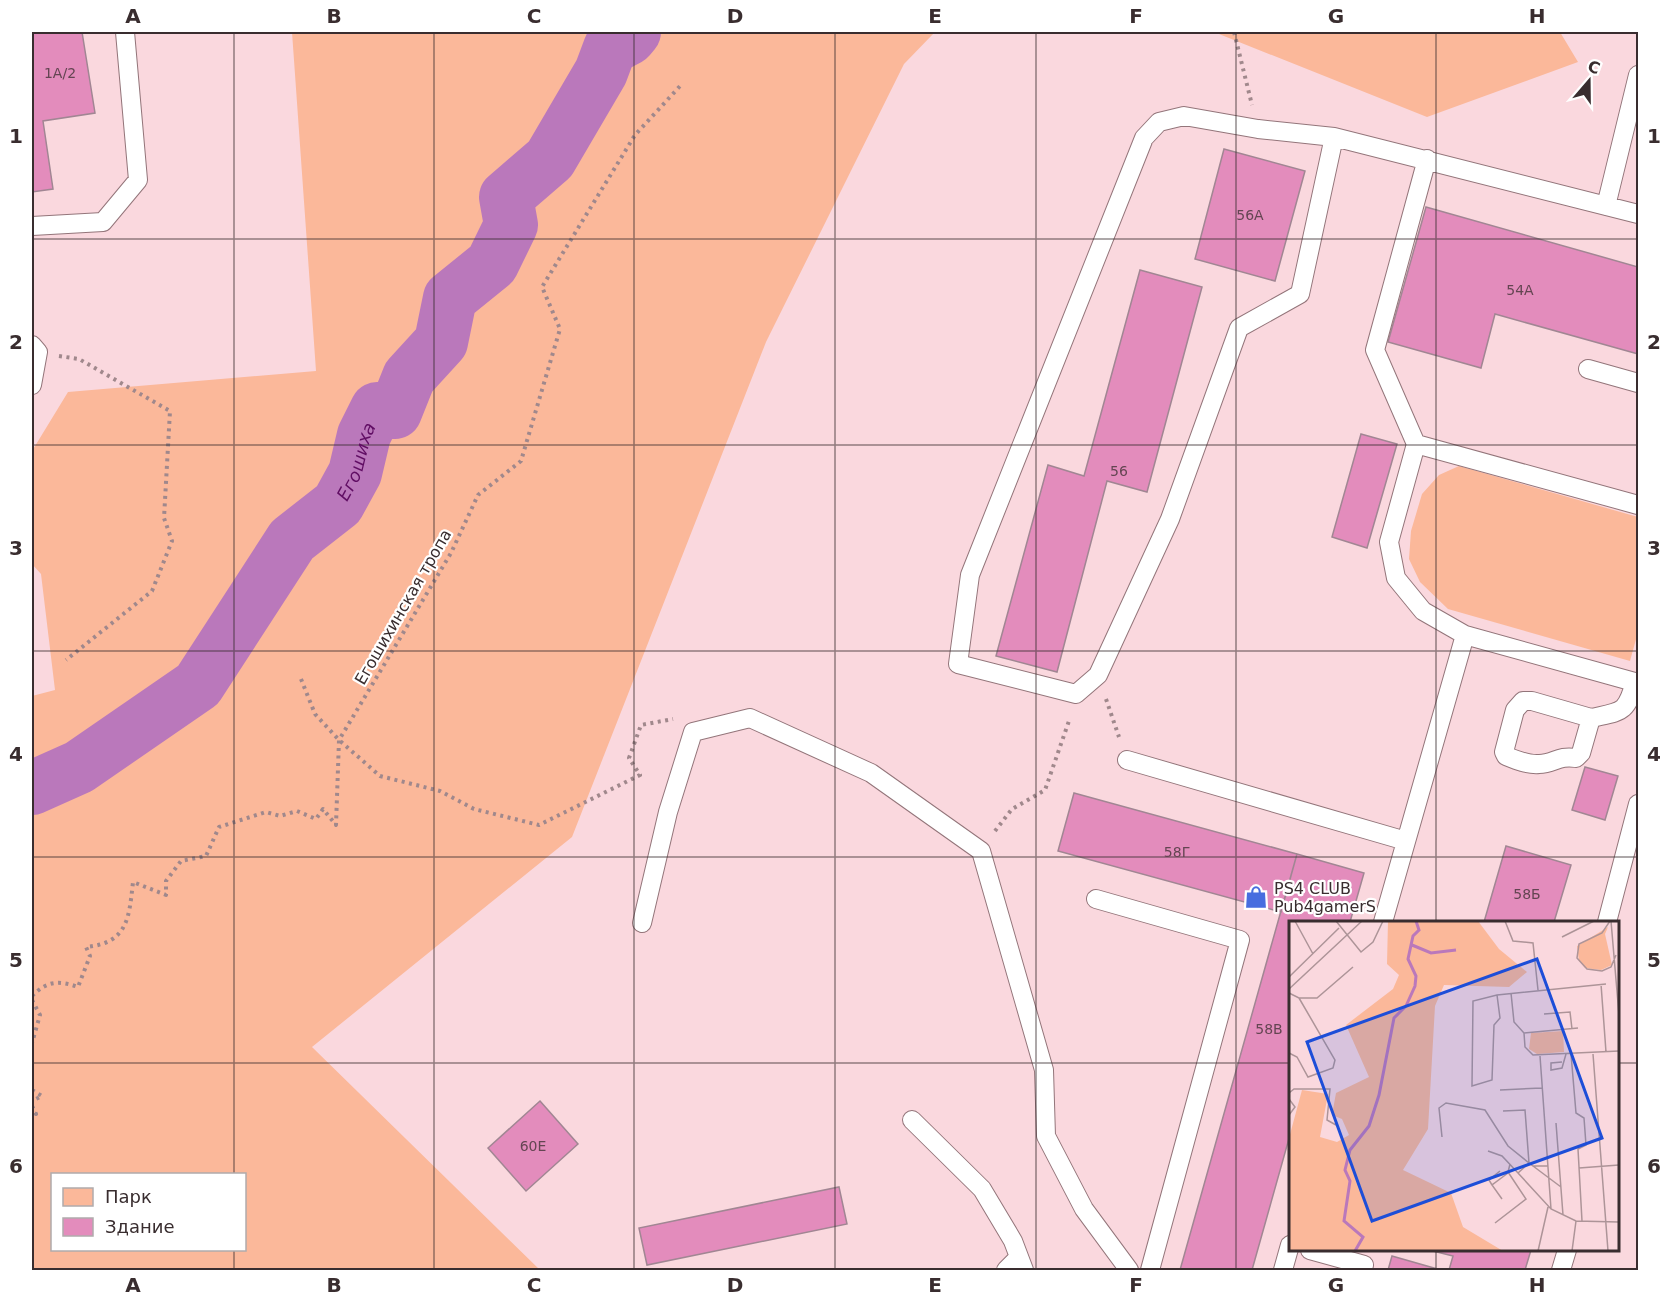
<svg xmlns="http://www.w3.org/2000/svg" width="1670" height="1302" viewBox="0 0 1670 1302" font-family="'DejaVu Sans',sans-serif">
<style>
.green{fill:#fbb89a;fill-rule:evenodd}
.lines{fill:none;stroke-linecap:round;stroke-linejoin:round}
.river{stroke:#ba78bb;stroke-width:54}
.building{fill:#e38cbc;stroke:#a18693;stroke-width:1.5}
.lane-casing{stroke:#93757a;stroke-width:20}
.path{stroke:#a0888c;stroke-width:4;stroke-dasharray:3 4.5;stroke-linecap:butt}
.lane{stroke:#fff;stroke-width:18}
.grid{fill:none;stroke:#392d2f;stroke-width:1.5;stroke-opacity:0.55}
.labels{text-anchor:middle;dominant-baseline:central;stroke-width:4.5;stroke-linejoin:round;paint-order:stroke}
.number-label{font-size:14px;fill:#644552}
.street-label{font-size:16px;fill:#392d2f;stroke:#fff}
.poi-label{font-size:16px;fill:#392d2f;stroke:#fff;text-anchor:start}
.water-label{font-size:18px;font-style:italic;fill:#610e64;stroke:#fff}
.inset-river{fill:none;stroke:#ba78bb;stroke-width:3}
.inset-road{fill:none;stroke:#ad9498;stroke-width:1.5}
.view{fill:#1d4ed8;fill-opacity:0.15;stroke:#1d4ed8;stroke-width:3}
.inset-edge{fill:none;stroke:#392d2f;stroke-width:3}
.neatline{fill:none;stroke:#392d2f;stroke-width:2}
.grid-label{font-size:20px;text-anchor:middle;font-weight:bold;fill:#392d2f}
</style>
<rect width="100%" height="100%" fill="#fad8de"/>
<!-- green -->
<path class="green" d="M292,32H935L904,64L766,342L572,837L312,1047L540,1270H32V696L55,690L41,574L32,564V451L68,392L316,371ZM52,1174H244V1250H52Z
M1214,32H1560L1578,62L1427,117Z
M1459,466L1638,517V632L1630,661L1448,609L1420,582L1409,559L1411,531L1422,494L1439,475Z"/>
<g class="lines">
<!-- river -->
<path class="river" id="s1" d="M32,788L79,767L198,685L292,540L338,504L355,473L364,435L377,409L395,412L409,377L441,342L450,298L492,264L511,225L506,197L550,159L601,72L610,48L629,38L634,32"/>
</g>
<!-- building -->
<path class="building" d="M42,32H82L95,113L43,121L53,189L32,192V33Z
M1224,149L1305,171L1275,281L1195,259Z
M1426,207L1638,267V354L1495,314L1481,368L1388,342Z
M1140,270L1202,287L1147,492L1107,481L1057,672L996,656L1048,465L1084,476Z
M1361,434L1397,444L1367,548L1332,537Z
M1585,767L1618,776L1605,820L1572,810Z
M1074,793L1297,854L1281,912L1058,851Z
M1506,846L1571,865L1554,922H1484Z
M1297,854L1364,873L1350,922H1290V1135L1252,1270H1180Z
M540,1101L578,1144L526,1191L488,1148Z
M839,1187L847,1224L647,1265L639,1228Z
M1429,1250H1531L1525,1270H1449L1453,1256Z
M1392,1256L1441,1270H1388Z"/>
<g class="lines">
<!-- lane casing -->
<g class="lane-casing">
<path id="lane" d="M1334,137L1300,294L1239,328L1170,519L1098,675L1076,694L958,664L970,575L1144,138L1159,122L1184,116L1258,129L1334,137L1638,214
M1427,159L1375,350L1416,444L1389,542L1396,578L1423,611L1465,635L1638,683
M1606,206L1638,75
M32,226L103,222L138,180L125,32
M32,345L38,352L32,385
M1588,369L1638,383
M1416,444L1638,505
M1591,718L1532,701H1523L1515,710L1504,752L1506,756C1516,760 1528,765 1539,764C1554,764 1558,755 1576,758L1581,753L1591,718C1622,711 1626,714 1635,682
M1127,760L1406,841
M1096,899L1240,940L1150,1270
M1383,922L1465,635
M1607,922L1638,804
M642,923L668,812L693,732L750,718L871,773L981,851L1044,1070L1046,1136L1084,1209L1129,1270
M912,1120L982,1189L1013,1241L1024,1270
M1310,1250L1364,1265
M1006,1270L1019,1257
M1283,1270L1290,1245
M1561,1270L1567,1250"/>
</g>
<!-- path -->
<path class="path" d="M1234,32L1252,105
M59,356L79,359L170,411L164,518L172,541L152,591L66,660
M301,679L315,714L339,740L380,776L440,791L474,809L539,825L640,775L629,758L641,725L673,719
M1106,699L1119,737
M995,831L1012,809L1045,790L1070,718
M32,996C47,981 58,980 78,987L90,956L86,947C128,943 129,918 133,882L166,895V881L181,861L206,856L219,827L266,812L280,816L297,811L316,819L323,809L336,825L339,740L451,553L478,495L521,461L560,329L542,287L635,135L681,85
M32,1000L40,1015L32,1043
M32,1090L42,1096L32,1101
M32,1106L36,1114L32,1112"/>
<!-- lane -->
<use href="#lane" class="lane"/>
</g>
<!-- grid -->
<path class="grid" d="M234,32V1174M434,32V1270M634,32V1270M835,32V1270M1036,32V1270M1236,32V1270M1436,32V922M32,239H1638M32,445H1638M32,651H1638M32,857H1638M32,1063H1290M1618,1063H1638M234,1250V1270M1436,1250V1270"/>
<!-- icons -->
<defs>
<g id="shop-bare" transform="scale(1.8)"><path d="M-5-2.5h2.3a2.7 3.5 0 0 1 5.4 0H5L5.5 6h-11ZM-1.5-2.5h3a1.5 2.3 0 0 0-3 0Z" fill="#476ddf" stroke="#fff" stroke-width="2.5" paint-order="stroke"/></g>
</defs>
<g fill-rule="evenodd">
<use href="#shop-bare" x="1256" y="897"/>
</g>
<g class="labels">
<!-- number labels -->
<g class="number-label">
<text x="60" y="73">1А/2</text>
<text x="1250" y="215">56А</text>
<text x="1520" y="290">54А</text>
<text x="1119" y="471">56</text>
<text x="1177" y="852">58Г</text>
<text x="1527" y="894">58Б</text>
<text x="1269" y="1029">58В</text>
<text x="533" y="1146">60Е</text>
</g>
<!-- street labels -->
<g class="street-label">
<text transform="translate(403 607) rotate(-60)">Егошихинская тропа</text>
</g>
<!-- poi labels -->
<g class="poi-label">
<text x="1274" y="888">PS4 CLUB<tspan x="1274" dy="18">Pub4gamerS</tspan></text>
</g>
<!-- water labels -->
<g class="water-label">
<text stroke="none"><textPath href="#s1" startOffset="474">Егошиха</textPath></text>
</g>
</g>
<!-- overview -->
<g transform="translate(1289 921)">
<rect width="330" height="330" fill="#fad8de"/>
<path d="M99,0H189L210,28L238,51L220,66L155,64L146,85L139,208L114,249L162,272L174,306L214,330H0V217L13,169L39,173L31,216L48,221L60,214L53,198L43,194L47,172L80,156L57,104L104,68L110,54L98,43ZM319,6L316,13L323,44L312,49L296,47L290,40L288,25ZM274,110L275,131L248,133L240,128L242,112Z" fill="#fbb89a"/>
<path class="inset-river" d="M123,24L142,32L167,29M66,330L74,316L55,300L61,260L56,249L61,229L80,205L90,174L105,97L117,85L126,65L127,55L119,38L124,15L130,9L127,0"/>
<path class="inset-road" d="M6,0L24,33M47,0L72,31L84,21L94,0M216,0L224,20L244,22L249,69M321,0L313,12L290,23L288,37L298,48L313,50L322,46L327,34M322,0L330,94M273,16L305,0M0,56L50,7M312,63L317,131M0,68L73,0M0,72L10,77H28L64,46M222,72L225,101L235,112L236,126L244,134L330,130M208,74L211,97L205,104L203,159L183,165L184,80L208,74L317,63M255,93L281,91L283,108M235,112L289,107M0,132L8,136L19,156L44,147L46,139L10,77M282,133L287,192L295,197L297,224L289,228L293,300M304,133L319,330M251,135L262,288M273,141L262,142V149L273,147L277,133M211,169L253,167M0,172L5,168H41L38,199L47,204M0,178L6,186L0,194M214,190L236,189L240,242L244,245H259M267,202L274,294M153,216L150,187L157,182L196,189L219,225L240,242L229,252L213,235L199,230M244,245L272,266M290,247L330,244M229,252L262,288L287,300L330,301M203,264L200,259L211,250M213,278L203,264L219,252M206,302L237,278L219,251L221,243M249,330L259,286M283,330L287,300"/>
<path class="view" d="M248,38L313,217L83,300L18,121Z"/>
<rect width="330" height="330" class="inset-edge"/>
</g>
<!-- border -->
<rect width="1670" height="1302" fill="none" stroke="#ffffff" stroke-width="66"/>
<!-- legend -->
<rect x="51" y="1173" width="195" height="78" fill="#ffffff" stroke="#b0abac" stroke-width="1.5"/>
<rect x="63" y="1188" width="30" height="18" fill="#fbb89a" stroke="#b0abac" stroke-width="1.5"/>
<text x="105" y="1203" font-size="18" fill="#392d2f">Парк</text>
<rect x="63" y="1218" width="30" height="18" fill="#e38cbc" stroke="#b0abac" stroke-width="1.5"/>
<text x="105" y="1233" font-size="18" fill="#392d2f">Здание</text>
<!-- north arrow -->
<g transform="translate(1589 81) rotate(20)" stroke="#ffffff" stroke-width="4.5" paint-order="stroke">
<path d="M0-4.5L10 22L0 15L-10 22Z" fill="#392d2f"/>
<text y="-9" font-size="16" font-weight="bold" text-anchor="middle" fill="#392d2f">С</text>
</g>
<rect x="33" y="33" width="1604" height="1236" class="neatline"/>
<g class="grid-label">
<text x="133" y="23">A</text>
<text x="334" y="23">B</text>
<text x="534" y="23">C</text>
<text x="735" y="23">D</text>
<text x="935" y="23">E</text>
<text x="1136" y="23">F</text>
<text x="1336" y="23">G</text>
<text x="1537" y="23">H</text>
<text x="16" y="143">1</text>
<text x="1654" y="143">1</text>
<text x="16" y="349">2</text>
<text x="1654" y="349">2</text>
<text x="16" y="555">3</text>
<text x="1654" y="555">3</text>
<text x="16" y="761">4</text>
<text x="1654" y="761">4</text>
<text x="16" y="967">5</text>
<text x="1654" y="967">5</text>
<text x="16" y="1173">6</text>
<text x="1654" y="1173">6</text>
<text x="133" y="1292">A</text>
<text x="334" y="1292">B</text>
<text x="534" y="1292">C</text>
<text x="735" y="1292">D</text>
<text x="935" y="1292">E</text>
<text x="1136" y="1292">F</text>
<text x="1336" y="1292">G</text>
<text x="1537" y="1292">H</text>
</g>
</svg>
